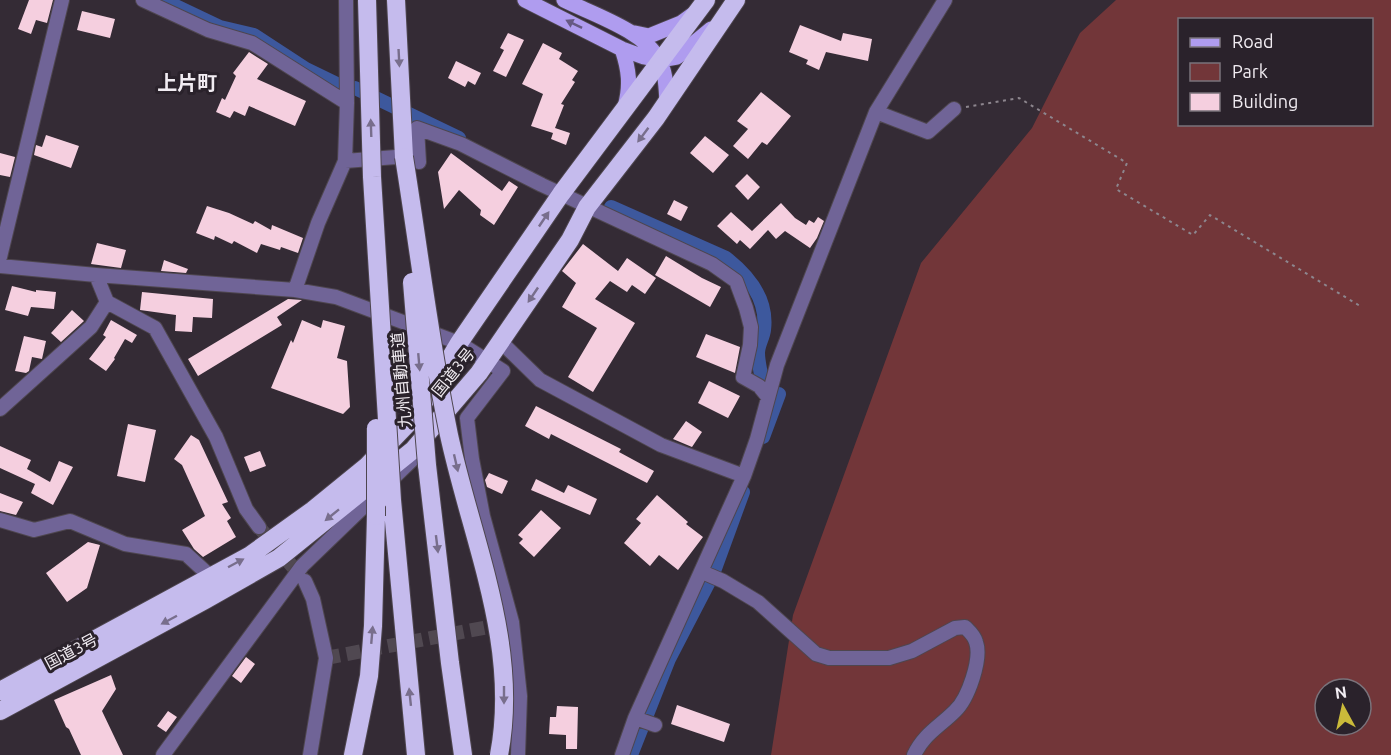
<svg xmlns="http://www.w3.org/2000/svg" width="1391" height="755" viewBox="0 0 1391 755" font-family="Ubuntu,'Noto Sans JP',sans-serif">
<style>
.green{fill:#723639;fill-rule:evenodd}
.lines{fill:none;stroke-linecap:round;stroke-linejoin:round}
.canal{stroke:#3d589d;stroke-width:14}
.building{fill:#f5cfdf}
.minor-tunnel{stroke:#504851;stroke-width:14;stroke-dasharray:14 7;stroke-linecap:butt}
.minor-casing{stroke:#4e464f;stroke-width:16}
.major-casing{stroke:#4e464f;stroke-width:17}
.highway-casing{stroke:#4e464f;stroke-width:20}
.path{stroke:#8d868e;stroke-width:2;stroke-dasharray:3 4.5;stroke-linecap:butt}
.minor{stroke:#706497;stroke-width:14}
.major{stroke:#af9cef;stroke-width:15}
.highway{stroke:#c5bbed;stroke-width:18}
.highway-bridge-casing{stroke:#4e464f;stroke-width:20;stroke-linecap:butt}
.highway-bridge{stroke:#c5bbed;stroke-width:18}
.oneway{fill:#665983}
.oneway2{fill:#786e8c}
.labels{text-anchor:middle;dominant-baseline:central;stroke-width:6;stroke-linejoin:round;paint-order:stroke}
.street-label{font-size:16px;fill:#f1ecf2;stroke:#2a222b}
.quarter-label{font-size:20px;font-weight:bold;fill:#f1ecf2;stroke:#2a222b}
</style>
<rect width="100%" height="100%" fill="#342b35"/>
<!-- green -->
<path class="green" d="M1116,0H1391V755H771L793,615L921,263L1032,128L1080,33ZM1180,20H1372V124H1180ZM1325,689H1361V725H1325Z"/>
<g class="lines">
<!-- canal -->
<path class="canal" d="M163,0L220,27L254,35L306,69L339,85
M355,88L459,138
M611,207L726,258C749,276 768,299 764,330C763,338 758,345 758,353C758,362 761,372 762,381
M763,437L779,394
M631,755L669,659L713,574L743,492"/>
</g>
<!-- building -->
<path class="building" d="M29,0H53L47,23L36,20L31,34L18,29Z
M82,11L115,19L110,38L77,30Z
M800,25L841,41L843,33L872,39L868,61L826,52L819,70L806,64L808,60L789,52Z
M508,33L524,40L506,77L493,71L504,50L500,48Z
M543,43L562,53L559,59L578,71L572,80L575,82L561,104L564,105L555,128L570,133L566,145L551,139L553,133L531,126L543,94L522,84Z
M249,52L268,64L257,79L306,101L295,126L249,106L245,116L234,111L230,118L216,112L222,98L225,100L236,76L233,73Z
M456,61L481,73L475,85L468,81L465,87L448,78Z
M761,92L791,116L767,145L762,142L748,159L733,146L748,129L737,121Z
M46,135L79,146L71,168L34,155L36,145L42,147Z
M705,136L729,155L713,173L690,153Z
M0,153L15,157L10,177L0,175Z
M451,153L502,191L509,181L518,187L494,225L480,215L481,210L459,190L444,209L438,172Z
M747,174L760,187L748,200L735,186Z
M674,200L688,207L681,221L667,214Z
M781,203L795,218L806,225L809,220L814,223L818,217L824,221L817,238L810,248L785,231L776,239L768,230L750,249L740,240L737,244L717,226L731,212L752,231Z
M207,206L229,213L253,224L255,221L271,230L272,225L303,238L298,253L281,247L280,250L261,244L257,253L234,241L232,244L215,236L214,240L196,233Z
M97,243L126,250L121,268L91,264Z
M583,244L618,271L627,258L656,278L645,294L632,285L627,292L610,281L595,299L635,323L593,392L568,377L597,328L562,307L576,283L562,271Z
M666,256L702,278L721,287L710,307L655,275Z
M164,260L188,269L186,273L161,271Z
M12,286L36,292V290L56,292L54,309L31,307L28,316L5,310Z
M142,292L213,299L212,318L193,317L192,332L175,331L176,315L140,310Z
M288,299L302,300L277,317L282,325L198,376L188,359Z
M72,310L84,321L61,342L51,333Z
M111,320L137,335L132,343L125,339L114,358L115,359L106,371L89,359L106,337L103,335Z
M302,320L321,328L323,320L345,326L337,358L347,361L350,407L343,414L271,388L291,340L293,343Z
M706,334L740,347L735,373L696,357Z
M24,336L46,341L42,359L32,357L29,371L26,373L15,371Z
M709,381L740,396L728,418L698,403Z
M536,406L621,449L619,452L654,471L647,483L551,434L549,439L525,426Z
M686,421L702,432L692,447L673,439Z
M128,424L156,430L145,482L117,476Z
M191,435L199,440L228,502L222,504L231,518L227,521L236,537L203,557L194,549L182,530L205,516L182,465L174,459Z
M0,446L31,460L27,469L50,482L59,461L73,467L53,505L31,493L35,484L0,468Z
M260,451L266,466L250,472L244,457Z
M489,473L508,481L502,494L487,487L485,480Z
M536,479L564,493L568,485L597,499L590,515L531,490Z
M0,493L23,502L16,515L0,511Z
M657,495L688,522L686,524L703,537L678,570L659,555L650,566L624,543L641,523L636,519Z
M541,510L561,528L534,557L519,543L523,539L518,535Z
M88,542L100,545L87,588L67,602L46,573Z
M246,657L255,664L241,683L232,676Z
M111,675L116,689L102,711L123,755H81L69,729L66,727L54,700Z
M677,705L730,724L724,742L671,724Z
M557,706L578,707L577,749H566V735L549,734L550,717H556Z
M168,711L177,717L166,732L157,726Z"/>
<g class="lines">
<!-- minor-tunnel -->
<path class="minor-tunnel" d="M259,527L304,580
M326,658L504,624"/>
<!-- minor casing -->
<g class="minor-casing">
<path id="minor" d="M143,0L208,30L252,43L347,103
M876,112L928,132L954,109
M345,161L396,157L419,162L417,128L461,144L542,185L712,264L736,281L746,308L751,327L750,345L743,377L759,386L768,397
M0,257L62,0
M0,266L96,275L295,290L336,297L459,343L503,371L467,418L472,459L483,516L512,622L520,696L518,755
M96,275L107,302L155,328L216,437L246,509L259,527
M295,290L318,223L345,161L347,103L346,0
M501,342L540,380L661,445L744,476
M0,409L91,327L107,302
M0,520L34,530L70,521L125,544L186,554L211,577
M702,572L723,581L758,602L816,654L829,658H889L912,651L955,628L965,627C970,632 974,635 976,642C982,659 968,699 955,711C939,727 924,734 914,755
M305,581L313,599L326,658L310,755
M635,718L655,725
M163,755L302,566L414,458
M622,755L635,718L744,476L757,439L777,365L876,112L945,0"/>
</g>
<!-- major casing -->
<g class="major-casing">
<path id="major" d="M525,0L622,49L644,57L660,60L677,57L711,29
M564,0C592,14 645,31 659,60C666,72 666,88 667,102
M635,33L649,36L681,23L692,15
M622,49C629,70 631,85 625,107"/>
</g>
<!-- highway casing -->
<g class="highway-casing">
<path id="highway" d="M396,0L404,157
M427,465L450,663L463,755
M392,500L416,755
M0,691L249,556L313,510L367,466L417,414L459,343L561,194L706,0
M0,711L205,600L279,558L413,450L479,373L570,240L587,207L656,118L736,0
M353,755L369,676L373,626L376,516"/>
</g>
<!-- path -->
<path class="path" d="M966,107L1019,98L1127,163L1116,189L1193,235L1210,215L1360,306"/>
<!-- minor -->
<use href="#minor" class="minor"/>
<!-- major -->
<use href="#major" class="major"/>
<!-- highway -->
<use href="#highway" class="highway"/>
<!-- highway-bridge casing -->
<g class="highway-bridge-casing">
<path id="highway-bridge" d="M367,0L372,177L392,500
M404,157C419,250 430,344 449,435C472,541 520,645 499,755
M412,282L427,465
M376,516V428"/>
</g>
<!-- highway-bridge -->
<use href="#highway-bridge" class="highway-bridge"/>
</g>
<!-- one-way arrows -->
<defs><path id="oneway-solid" d="M-6-.8H1V-3.2L6.5 0L1 3.2V.8H-6Z" transform="scale(1.5)"/></defs>
<use class="oneway" href="#oneway-solid" transform="translate(574 24) rotate(-154)"/>
<g class="oneway2">
<use href="#oneway-solid" transform="translate(399 58) rotate(87)"/>
<use href="#oneway-solid" transform="translate(371 128) rotate(-92)"/>
<use href="#oneway-solid" transform="translate(643 135) rotate(127)"/>
<use href="#oneway-solid" transform="translate(544 219) rotate(-56)"/>
<use href="#oneway-solid" transform="translate(533 295) rotate(124)"/>
<use href="#oneway-solid" transform="translate(419 362) rotate(85)"/>
<use href="#oneway-solid" transform="translate(456 463) rotate(77)"/>
<use href="#oneway-solid" transform="translate(332 515) rotate(141)"/>
<use href="#oneway-solid" transform="translate(437 544) rotate(83)"/>
<use href="#oneway-solid" transform="translate(236 563) rotate(-28)"/>
<use href="#oneway-solid" transform="translate(169 620) rotate(152)"/>
<use href="#oneway-solid" transform="translate(372 635) rotate(-85)"/>
<use href="#oneway-solid" transform="translate(504 695) rotate(90)"/>
<use href="#oneway-solid" transform="translate(410 697) rotate(-96)"/>
</g>
<g class="labels">
<!-- street labels -->
<g class="street-label">
<text transform="translate(453 372) rotate(-51)">国道3号</text>
<text transform="translate(401 380) rotate(-95)">九州自動車道</text>
<text transform="translate(71 651) rotate(-28)">国道3号</text>
</g>
<!-- quarter labels -->
<g class="quarter-label">
<text x="187" y="82">上片町</text>
</g>
</g>
<!-- legend -->
<rect x="1178" y="18" width="195" height="108" fill="#2a222b" stroke="#7a737b" stroke-width="1.5"/>
<rect x="1190" y="38" width="30" height="9" fill="#af9cef" stroke="#7a737b" stroke-width="1.5"/>
<text x="1232" y="48" font-size="18" fill="#f1ecf2">Road</text>
<rect x="1190" y="63" width="30" height="18" fill="#723639" stroke="#7a737b" stroke-width="1.5"/>
<text x="1232" y="78" font-size="18" fill="#f1ecf2">Park</text>
<rect x="1190" y="93" width="30" height="18" fill="#f5cfdf" stroke="#7a737b" stroke-width="1.5"/>
<text x="1232" y="108" font-size="18" fill="#f1ecf2">Building</text>
<!-- north arrow -->
<g transform="translate(1343 707) rotate(352)"><circle r="28" fill="#2a222b" stroke="#7a737b" stroke-width="1.5"/>
<path d="M0-4.5L10 22L0 15L-10 22Z" fill="#caba3a"/>
<text y="-9" font-size="16" font-weight="bold" text-anchor="middle" fill="#f1ecf2">N</text>
</g>
</svg>
